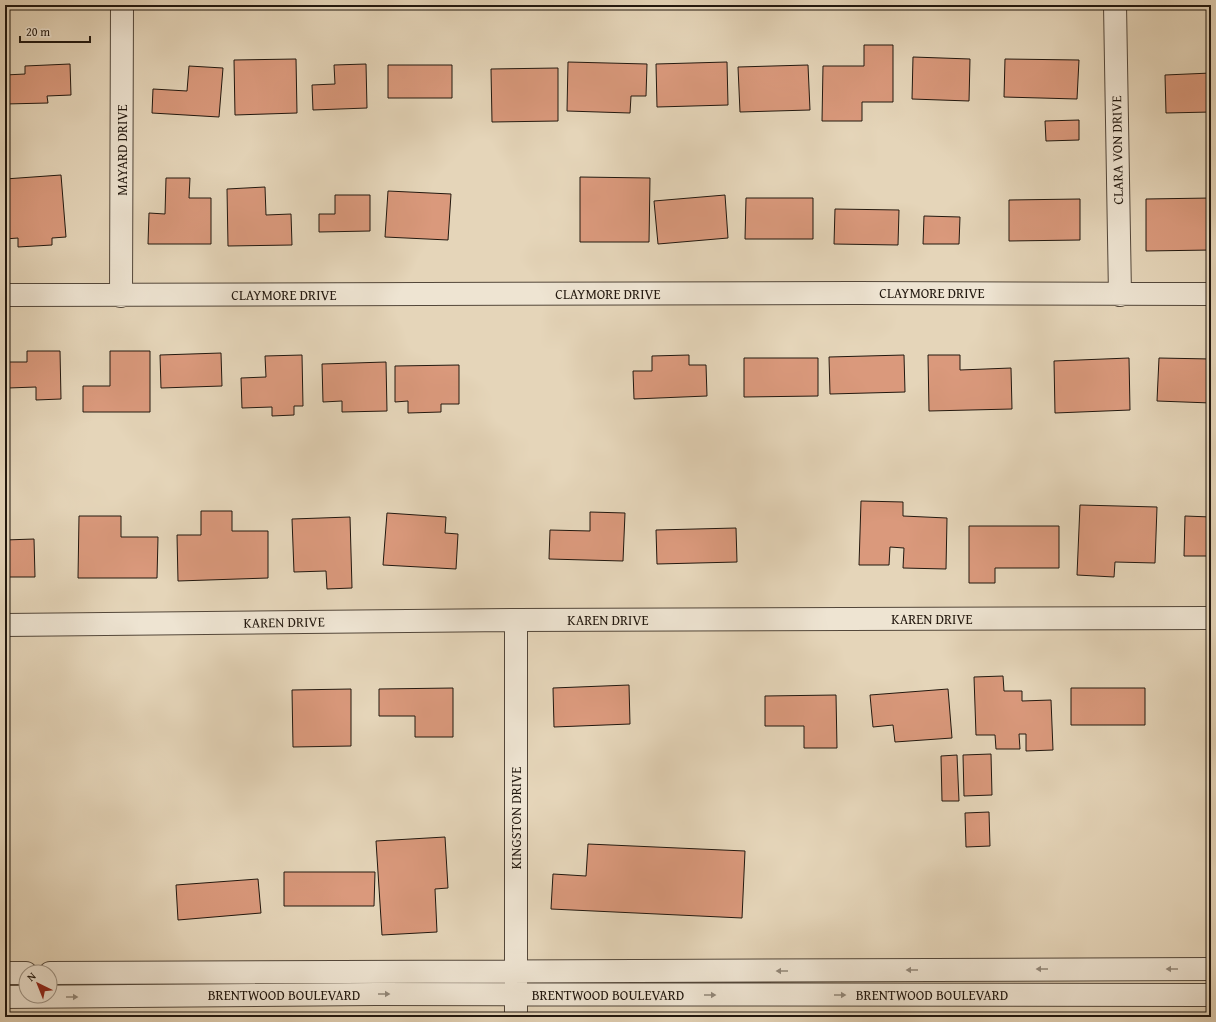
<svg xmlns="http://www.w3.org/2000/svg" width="1216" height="1022" viewBox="0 0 1216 1022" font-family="'Gentium Book Plus',serif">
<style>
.building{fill:#da997c;stroke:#22180f}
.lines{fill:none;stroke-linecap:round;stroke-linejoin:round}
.street-casing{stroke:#53473a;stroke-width:24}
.street{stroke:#eee4d2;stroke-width:22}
.oneway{fill:#92887a}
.labels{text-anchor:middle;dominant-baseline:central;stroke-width:4;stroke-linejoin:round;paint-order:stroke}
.street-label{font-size:14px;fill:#22180f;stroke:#eee4d2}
</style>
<rect width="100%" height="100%" fill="#e5d5b9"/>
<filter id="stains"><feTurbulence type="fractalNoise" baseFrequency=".005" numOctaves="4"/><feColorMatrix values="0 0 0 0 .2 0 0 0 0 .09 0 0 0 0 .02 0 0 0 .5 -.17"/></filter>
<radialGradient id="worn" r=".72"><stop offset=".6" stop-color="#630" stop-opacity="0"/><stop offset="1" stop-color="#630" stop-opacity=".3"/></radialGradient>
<!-- building -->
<path class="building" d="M864,45H893V102H862V121H822L823,66H864Z
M913,57L970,59L969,101L912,99Z
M296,59L297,113L235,115L234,60Z
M1005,59L1079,60L1077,99L1004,97Z
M568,62L647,64L646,96H631L630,113L567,111Z
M727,62L728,105L657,107L656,64Z
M70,64L71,95L47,96L48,103L5,104V75L25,74V66Z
M366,64L367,108L313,110L312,85L335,84L334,65Z
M388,65H452V98H388Z
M808,65L810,110L740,112L738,67Z
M189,66L223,68L219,117L152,113L153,89L187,91Z
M558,68V121L492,122L491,69Z
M1211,73V112L1166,113L1165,75Z
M1079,120V140L1046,141L1045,121Z
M61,175L66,237L52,238V245L18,247V238L5,239V179Z
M580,177L650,178L649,242H580Z
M166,178H190L189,198H211V244H148L149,213L165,214Z
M265,187L266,215L291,214L292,245L228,246L227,189Z
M388,191L451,194L448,240L385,237Z
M335,195H370V231L319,232V214H335Z
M725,195L728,238L658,244L654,201Z
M746,198H813V239H745Z
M1211,198V250L1146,251V199Z
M1080,199V240L1009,241V200Z
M835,209L899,210L898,245L834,244Z
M924,216L960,217L959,244H923Z
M27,351H60L61,399L36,400V387L8,388V362H27Z
M110,351H150V412H83V386H110Z
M221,353L222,386L161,388L160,355Z
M302,355L303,406H294V415L272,416V407L242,408L241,378L266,377L265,356Z
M689,355V365H706L707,396L634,399L633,371H652V356Z
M904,355L905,392L830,394L829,357Z
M928,355H960V370L1011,368L1012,409L929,411Z
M744,358H818V396L744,397Z
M1129,358L1130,410L1055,413L1054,361Z
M1159,358L1211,359V403L1157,401Z
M386,362L387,411L342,412V401L323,402L322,364Z
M459,365V404H441V412L408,413V401L395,402V366Z
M861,501L903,502V516L947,518L946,569L903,568L904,548L890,547L889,565H859Z
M1080,505L1157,507L1155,563L1115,562L1114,577L1077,575Z
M201,511H232V531H268V578L178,581L177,535H201Z
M590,512L625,513L623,561L549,559L550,530L590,531Z
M387,513L446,517L445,533L458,534L456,569L383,565Z
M79,516H121V537H158L157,578H78Z
M1185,516L1211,517V556H1184Z
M350,517L352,588L327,589L326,571L294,572L292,519Z
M969,526H1059V568H995V583H969Z
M736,528L737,562L657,564L656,530Z
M34,539L35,577H5V540Z
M1003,676L1004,691H1022V701L1051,700L1053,750L1026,751V734H1019L1020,749H996L995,735H976L974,677Z
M629,685L630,724L554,727L553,688Z
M453,688V737H415V716H379V689Z
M1071,688H1145V725H1071Z
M351,689V746L293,747L292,690Z
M948,689L952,738L895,742L893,725L873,727L870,695Z
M836,695L837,748H804V726H765V696Z
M991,754L992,795L964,796L963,755Z
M957,755L959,801H942L941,756Z
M989,812L990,846L966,847L965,813Z
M445,837L448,888L435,889L437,932L382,935L376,841Z
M588,844L745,851L742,918L551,909L553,874L586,876Z
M284,872H375L374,906H284Z
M258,879L261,913L178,920L176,885Z"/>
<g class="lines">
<!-- street casing -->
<g class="street-casing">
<path id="street" d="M1115,5L1120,295
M5,295L854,293L1211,294
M121,296L122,5
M5,625L516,620L1211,618
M5,973H26
M50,973L1211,969
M5,997L376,994L1211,995
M516,1017V620"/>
</g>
<!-- street -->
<use href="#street" class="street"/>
</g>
<!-- one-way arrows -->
<defs><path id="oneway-solid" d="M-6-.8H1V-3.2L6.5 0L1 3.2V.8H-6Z"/></defs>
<g class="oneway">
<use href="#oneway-solid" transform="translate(1042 969) rotate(180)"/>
<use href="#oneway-solid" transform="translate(1172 969) rotate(180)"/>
<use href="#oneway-solid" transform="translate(912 970) rotate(180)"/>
<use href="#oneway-solid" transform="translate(782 971) rotate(180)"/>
<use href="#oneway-solid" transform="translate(384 994)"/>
<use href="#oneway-solid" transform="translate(710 995)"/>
<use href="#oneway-solid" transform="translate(840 995)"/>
<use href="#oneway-solid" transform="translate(72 997)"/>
</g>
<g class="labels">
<!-- street labels -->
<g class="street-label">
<text transform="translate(122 150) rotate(-90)">MAYARD DRIVE</text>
<text transform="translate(1117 150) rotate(-91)">CLARA VON DRIVE</text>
<text x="932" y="293">CLAYMORE DRIVE</text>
<text x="608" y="294">CLAYMORE DRIVE</text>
<text x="284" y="295">CLAYMORE DRIVE</text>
<text x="932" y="619">KAREN DRIVE</text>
<text x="608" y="620">KAREN DRIVE</text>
<text transform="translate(284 622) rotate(-1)">KAREN DRIVE</text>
<text transform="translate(516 818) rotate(-90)">KINGSTON DRIVE</text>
<text x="284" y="995">BRENTWOOD BOULEVARD</text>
<text x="608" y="995">BRENTWOOD BOULEVARD</text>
<text x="932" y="995">BRENTWOOD BOULEVARD</text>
</g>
</g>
<!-- margin -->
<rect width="1216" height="1022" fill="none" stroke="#e5d5b9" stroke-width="20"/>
<rect x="6" y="6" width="1204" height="1010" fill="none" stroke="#22180f" stroke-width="2"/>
<rect x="10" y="10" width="1196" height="1002" fill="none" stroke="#22180f"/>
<!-- north arrow -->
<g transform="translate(38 984) rotate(317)"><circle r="19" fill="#eee4d2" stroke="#9c9284"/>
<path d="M0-3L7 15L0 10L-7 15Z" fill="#8f2418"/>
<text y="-6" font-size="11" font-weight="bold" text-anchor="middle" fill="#22180f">N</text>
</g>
<!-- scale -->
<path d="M20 36v6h70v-6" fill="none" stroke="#22180f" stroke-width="2"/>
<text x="26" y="36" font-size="12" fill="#22180f" stroke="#eee4d2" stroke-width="3" paint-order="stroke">20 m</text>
<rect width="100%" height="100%" filter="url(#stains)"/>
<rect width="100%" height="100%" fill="url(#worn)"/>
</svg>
